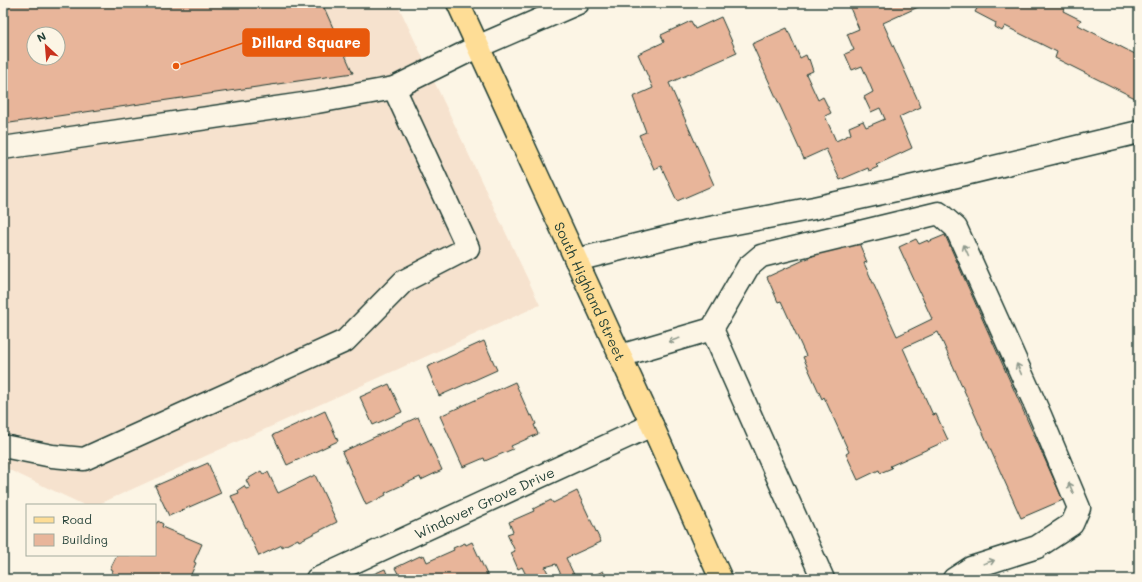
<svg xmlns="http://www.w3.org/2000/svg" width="1142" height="582" viewBox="0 0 1142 582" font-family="Mali,sans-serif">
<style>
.built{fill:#f6e2ce;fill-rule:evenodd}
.building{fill:#e8b59a;stroke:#1f3d34;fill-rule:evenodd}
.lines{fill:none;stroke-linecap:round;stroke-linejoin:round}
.minor-casing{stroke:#1f3d34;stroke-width:25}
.major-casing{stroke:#1f3d34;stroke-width:25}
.minor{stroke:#fcf5e5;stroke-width:22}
.major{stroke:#fedd96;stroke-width:22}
.oneway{stroke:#8e998c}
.labels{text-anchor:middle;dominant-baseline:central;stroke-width:4;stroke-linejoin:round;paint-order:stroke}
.street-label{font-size:14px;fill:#1f3d34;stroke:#fcf5e5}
.leader{fill:none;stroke:#e8590c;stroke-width:1.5}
.callout-dot{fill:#e8590c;stroke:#fcf5e5;stroke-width:1.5}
.callout{fill:#e8590c;stroke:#e8590c;stroke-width:1.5}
.callout-label{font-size:15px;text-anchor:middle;font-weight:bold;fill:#fff}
</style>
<rect width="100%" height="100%" fill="#fcf5e5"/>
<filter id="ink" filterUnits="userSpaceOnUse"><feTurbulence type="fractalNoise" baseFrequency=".025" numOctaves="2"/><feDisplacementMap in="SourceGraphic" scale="8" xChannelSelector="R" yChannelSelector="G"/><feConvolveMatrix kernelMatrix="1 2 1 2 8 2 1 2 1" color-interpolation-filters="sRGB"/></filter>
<g filter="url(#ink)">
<!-- built -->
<path class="built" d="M3,3H397L540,305L97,505H84L3,467ZM34,34H58V58H34Z"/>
<!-- building -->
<path class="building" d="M3,3H322L353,73L3,124ZM34,34H58V58H34Z
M848,3H927L883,23L921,107L899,117L912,148L876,165L878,167L869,171L868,168L840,180L826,149L804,159L752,44L787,28L800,58L806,55L808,60L809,59L813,71L806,74L818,100L823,97L831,113L825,116L836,141L851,134L849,127L863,121L866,127L885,119L880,108L871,112L864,97L873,92L862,66L852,70L845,54L854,50L847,34L859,29Z
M980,3H1062L1066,5L1063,11L1081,20L1078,25L1139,56V100L1055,58L1057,52L1005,26L1002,31L995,27L996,23L975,12Z
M721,17L737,53L669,83L714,185L677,201L661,166L654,169L639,135L646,132L633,97L653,88L638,54L664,42L661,35L691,21L695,29Z
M945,235L1063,500L1021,518L938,332L903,348L933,415L936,414L948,440L890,466L892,468L880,473L879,470L858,480L846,454L849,452L824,397L822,399L803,357L806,356L781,301L778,302L767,277L856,236L867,262L864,263L897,336L932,319L899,247L916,239L919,244L928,240V242Z
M484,341L497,370L439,396L427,367Z
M515,382L530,416L532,415L536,424L534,425L538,434L511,446L513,449L485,461L484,458L463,467L440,416Z
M389,384L402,412L373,425L360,397Z
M325,411L338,441L287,465L273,435Z
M418,417L442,470L421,480L420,477L385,493L386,495L366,505L342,452Z
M208,463L221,493L169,516L155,486Z
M261,471L263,474L268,472L278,493L315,475L337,522L299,541L298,539L282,547V545L259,556L231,496L239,493L238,490L244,486L246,489L250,488L246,480Z
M577,491L601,542L566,558L576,579H563L556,564L545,567L550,577L546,579H528L522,567L518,569L511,553L515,551L507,534L513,532L509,522L534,511L533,509L551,500L553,503Z
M158,521L163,524L162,527L202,544L194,562L196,563L189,579H109L113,570L110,569L117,555H155V523H157Z
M472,542L489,579H401L395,568L420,556V557L424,555L427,562L454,550L453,548L465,543L466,545Z
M385,569L389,579H362Z
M603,571L607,579H587Z"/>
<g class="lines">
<!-- minor casing -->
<g class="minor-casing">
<g id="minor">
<path d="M3,148L317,102L394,88L477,47L578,3"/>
<path d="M576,260L689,232L814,208L932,182L1139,132"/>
<path d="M712,329L823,579"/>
<path d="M620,356L712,329L748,267L761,256L939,213L956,228L1040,415L1079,508L1072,524L1037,547L971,568L954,579"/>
<path d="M3,446L52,456L84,459L345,341L404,281L468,248L394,88"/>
<path id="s1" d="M317,579L652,425"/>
</g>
</g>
<!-- major casing -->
<g class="major-casing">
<g id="major">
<path id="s2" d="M458,3L652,425L721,579"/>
</g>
</g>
<!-- minor -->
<use href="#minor" class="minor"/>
<!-- major -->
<use href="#major" class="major"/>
</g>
<!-- one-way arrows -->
<defs><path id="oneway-shaft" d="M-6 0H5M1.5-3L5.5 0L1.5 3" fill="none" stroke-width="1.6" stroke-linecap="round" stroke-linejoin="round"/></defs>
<g class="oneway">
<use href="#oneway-shaft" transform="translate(966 250) rotate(-114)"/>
<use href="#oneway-shaft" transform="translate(674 340) rotate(163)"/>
<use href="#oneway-shaft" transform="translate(1019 369) rotate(-114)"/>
<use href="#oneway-shaft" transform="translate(1071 488) rotate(-113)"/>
<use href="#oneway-shaft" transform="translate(989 562) rotate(-17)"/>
</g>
</g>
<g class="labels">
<!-- street labels -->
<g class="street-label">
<text stroke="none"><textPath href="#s2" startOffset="317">South Highland Street</textPath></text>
<text stroke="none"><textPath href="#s1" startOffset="184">Windover Grove Drive</textPath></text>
</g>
</g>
<!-- callouts -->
<path class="leader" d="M176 66L243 43"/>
<circle class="callout-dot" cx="176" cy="66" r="4"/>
<rect class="callout" x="243" y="29" width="126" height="27" rx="4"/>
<g class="callout-label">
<text x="306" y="48">Dillard Square</text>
</g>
<!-- margin -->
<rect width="1142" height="582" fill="none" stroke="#fcf5e5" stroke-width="16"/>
<rect x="8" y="8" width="1126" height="566" fill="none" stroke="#1f3d34" stroke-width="1.5" filter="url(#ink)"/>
<!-- legend -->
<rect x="26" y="504" width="130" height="52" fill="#fcf5e5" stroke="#a4ab9e"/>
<rect x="34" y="517" width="20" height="6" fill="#fedd96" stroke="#a4ab9e"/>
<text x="62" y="524" font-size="12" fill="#1f3d34">Road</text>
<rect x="34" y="534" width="20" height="12" fill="#e8b59a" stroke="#a4ab9e"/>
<text x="62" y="544" font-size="12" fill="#1f3d34">Building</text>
<!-- north arrow -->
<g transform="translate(46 46) rotate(334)"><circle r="19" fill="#fcf5e5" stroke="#a4ab9e"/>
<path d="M0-3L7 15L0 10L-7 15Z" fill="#c8321e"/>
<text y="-6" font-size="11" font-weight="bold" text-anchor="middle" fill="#1f3d34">N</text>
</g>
</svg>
